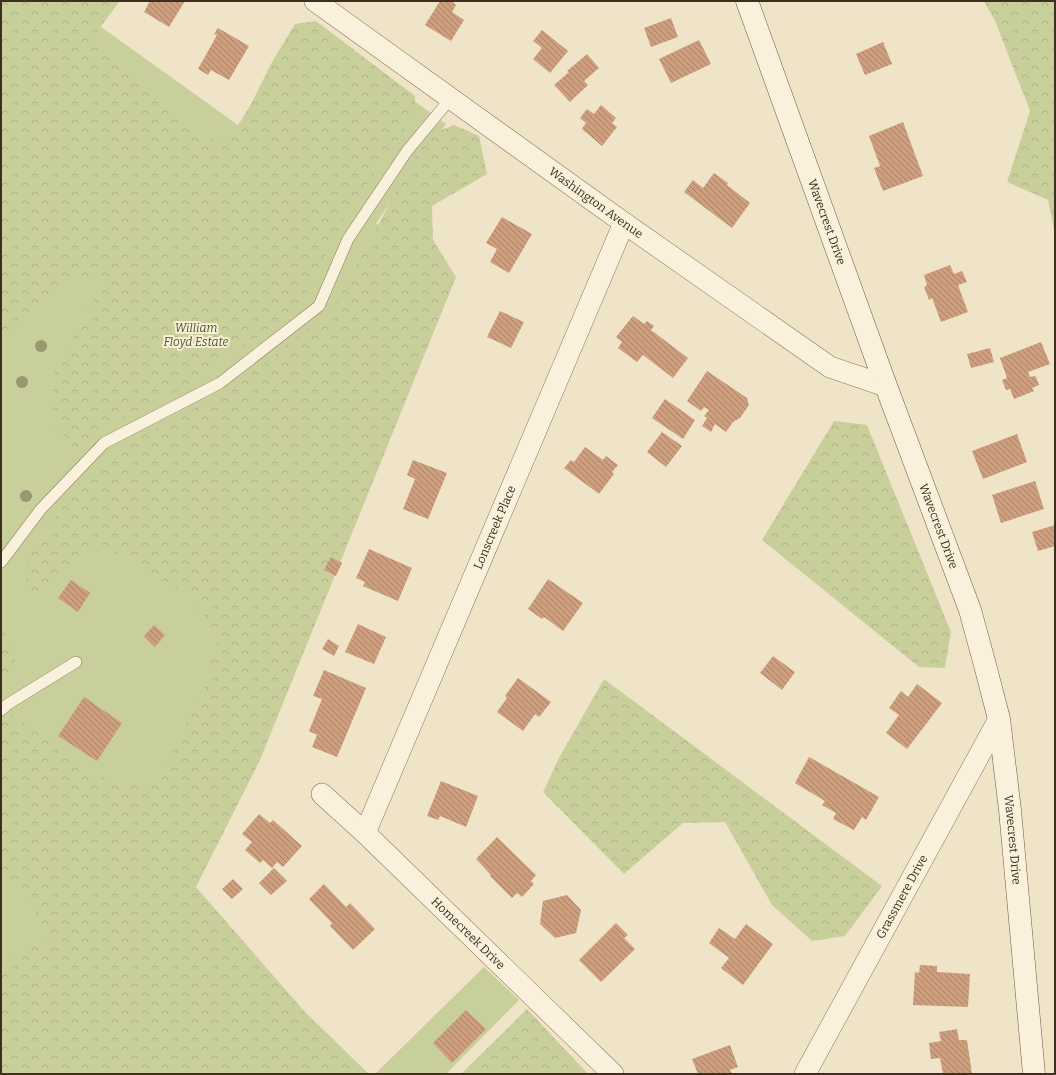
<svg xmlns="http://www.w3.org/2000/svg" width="1056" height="1075" viewBox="0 0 1056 1075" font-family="Bitter,serif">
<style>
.green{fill:#c9cf9b}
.forest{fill:url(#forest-crowns)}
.building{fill:url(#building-back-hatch)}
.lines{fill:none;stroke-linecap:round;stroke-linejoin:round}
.lane-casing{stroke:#8d765c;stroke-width:12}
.street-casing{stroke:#8d765c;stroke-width:22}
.secondary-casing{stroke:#6f573f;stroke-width:23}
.lane{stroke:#faf1dc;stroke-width:11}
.street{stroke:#faf1dc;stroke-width:21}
.secondary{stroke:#faf1dc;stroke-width:22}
.tree{fill:#96986f}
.labels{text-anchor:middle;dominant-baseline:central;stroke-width:4;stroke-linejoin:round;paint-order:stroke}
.street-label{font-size:12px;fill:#3d2e20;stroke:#f7eed8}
.park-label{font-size:12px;font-style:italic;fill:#4d5a26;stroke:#f7eed8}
</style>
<defs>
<pattern id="forest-crowns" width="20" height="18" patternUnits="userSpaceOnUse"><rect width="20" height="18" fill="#c9cf9b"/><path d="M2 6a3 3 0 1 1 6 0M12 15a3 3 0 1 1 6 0" fill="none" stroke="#aeb285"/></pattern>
<pattern id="building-back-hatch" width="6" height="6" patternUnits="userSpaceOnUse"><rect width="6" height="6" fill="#cf9f7d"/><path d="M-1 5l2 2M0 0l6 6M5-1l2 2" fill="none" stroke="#a98266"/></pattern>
</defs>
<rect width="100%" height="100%" fill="#f0e4c8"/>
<!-- green -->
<path class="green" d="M1,1H65L334,194L406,95L446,124L376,223L438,268L178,889L369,1074H1Z
M484,967L519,1000L446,1074H375Z"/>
<!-- forest -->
<path class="forest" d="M1,1H120L92,38L103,53L191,127L226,145L251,104L272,62L295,24L316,21L415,96L414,116L344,218L303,303L197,381L106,427L78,453L54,423L53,375L106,278L69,280L1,345Z
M984,1H1055V235L1048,200L1007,182L1030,111L995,21Z
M454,125L479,136L487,174L432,206L433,240L456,277L260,760L196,887L359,1074H1V966L13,956L29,945L51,947L32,904L1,867V717L4,714L15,716L83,767L123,787L143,785L161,774L205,685L219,636L190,597L100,544L36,601L25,592L28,552L62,509L69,492L119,448L235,387L335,306L425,137Z
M834,421L867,425L951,632L945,668L919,667L762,540Z
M1,626C11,640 15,648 15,666L1,683Z
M604,679L882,886L845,936L812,941L772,905L725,822L683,823L624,874L543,792L560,756Z
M527,1009L588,1074H461Z"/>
<!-- building -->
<path class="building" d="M150,1H185L169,27L144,12Z
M440,1H451L456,5L452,12L464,20L451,41L425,25Z
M671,18L678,37L651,47L644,28Z
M218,28L249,46L229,80L211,70L208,75L198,69L217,35L214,34Z
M542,30L568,51L550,73L533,59L542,48L533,41Z
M699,40L711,64L671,83L659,59Z
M883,42L892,64L865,75L856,54Z
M587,54L599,68L584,81L588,85L570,102L554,85L569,72L567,71Z
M601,105L616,118L612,123L617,127L602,146L582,129L586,123L580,118L587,109L594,114Z
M903,122L923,176L883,191L874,168L880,166L869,136Z
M714,173L728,183L727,185L750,203L732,228L684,192L693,180L703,188Z
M502,217L532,234L509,273L490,262L497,249L486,243Z
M950,265L954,274L962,271L967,282L958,285L968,312L941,322L932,298L929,300L924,287L927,285L924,275Z
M500,311L524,322L511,348L487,337Z
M633,316L644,324L647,321L654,326L651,330L688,358L673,378L643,355L637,362L618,348L622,342L616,337Z
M1041,342L1050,364L1028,372L1030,377L1034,376L1036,377L1039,385L1032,388L1034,391L1014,399L1010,389L1006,390L1002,380L1007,378L1000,358Z
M990,348L994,362L971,368L967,354Z
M707,371L747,398L749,405L740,418L733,422L726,432L715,424L711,432L702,426L707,418L704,416L709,410L704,407L701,411L687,401Z
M665,399L695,420L683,439L652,418Z
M662,432L682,446L666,467L647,452Z
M1017,434L1027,462L983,479L972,451Z
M585,447L603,460L606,456L618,465L612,472L614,474L599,494L564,468L571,460L574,462Z
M413,460L447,473L428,519L403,509L415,479L407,475Z
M1035,481L1044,509L1001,523L992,495Z
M1055,525V546L1038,551L1032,532Z
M369,549L412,568L398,601L363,586L365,582L356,578Z
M331,557L342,563L336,576L324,570Z
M548,579L583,603L563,631L544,617L542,619L528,609Z
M71,580L90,593L78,612L58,598Z
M358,624L386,637L374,664L345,652Z
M154,625L165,635L155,647L144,636Z
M328,639L339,646L334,656L322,649Z
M773,656L795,672L782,690L760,673Z
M324,670L366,688L337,757L312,747L317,735L309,731L322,699L313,696Z
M518,678L551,702L539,717L535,714L523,731L497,712L507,698L505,696Z
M917,684L942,703L907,749L886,733L899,715L889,708L901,691L908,697Z
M84,697L122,723L97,761L58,736Z
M809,757L879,797L866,820L862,817L854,830L833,819L836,813L822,805L825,801L795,783Z
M441,781L478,796L466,827L440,816L438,820L427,816Z
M259,814L270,823L273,820L302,846L283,867L277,862L272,868L263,860L260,863L245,850L252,842L242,834Z
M497,837L536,875L531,881L534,884L522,897L517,893L512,898L490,876L491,875L476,859Z
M274,868L287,881L271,895L259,883Z
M233,879L243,889L232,899L222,889Z
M324,884L346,907L350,903L375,929L353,950L330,926L332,923L309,899Z
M567,895L581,910L576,933L555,938L540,924L543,901Z
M616,923L628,935L624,938L635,949L601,982L579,960Z
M746,924L773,944L743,985L721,968L729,958L709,943L719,928L735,939Z
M920,965L937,966V972L970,974L968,1007L913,1005L915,972L919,973Z
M466,1010L486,1029L452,1063L433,1043Z
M957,1029L959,1040H967L972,1074H943L940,1058L931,1059L929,1043L941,1041L939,1032Z
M730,1045L738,1067L730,1070L732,1074H698L692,1059Z"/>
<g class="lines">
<!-- lane casing -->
<g class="lane-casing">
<path id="lane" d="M1,562L41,509L104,443L220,383L319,306L348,239L407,151L451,98
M1,710L8,704L76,662"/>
</g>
<!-- street casing -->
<g class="street-casing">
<g id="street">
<path id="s1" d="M315,1L624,223L830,367L886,386"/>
<path id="s2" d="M322,794L365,833L613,1074"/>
<path id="s3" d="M365,833L624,223"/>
<path id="s4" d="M805,1074L999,719"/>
</g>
</g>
<!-- secondary casing -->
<g class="secondary-casing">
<g id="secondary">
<path id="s5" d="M747,1L886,386L970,610L985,665L999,719L1010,810L1034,1074"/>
</g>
</g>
<!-- lane -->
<use href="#lane" class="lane"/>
<!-- street -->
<use href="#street" class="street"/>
<!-- secondary -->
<use href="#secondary" class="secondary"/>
</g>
<!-- trees -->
<g class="tree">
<circle cx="41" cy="346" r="6"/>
<circle cx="22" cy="382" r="6"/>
<circle cx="26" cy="496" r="6"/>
</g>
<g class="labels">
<!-- street labels -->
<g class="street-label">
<text stroke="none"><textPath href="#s1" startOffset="346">Washington Avenue</textPath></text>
<text stroke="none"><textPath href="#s5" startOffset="235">Wavecrest Drive</textPath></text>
<text stroke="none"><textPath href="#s5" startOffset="559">Wavecrest Drive</textPath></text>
<text stroke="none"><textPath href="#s3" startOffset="332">Lonscreek Place</textPath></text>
<text stroke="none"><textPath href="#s5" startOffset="883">Wavecrest Drive</textPath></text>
<text stroke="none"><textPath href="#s4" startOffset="202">Grassmere Drive</textPath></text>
<text stroke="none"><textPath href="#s2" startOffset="202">Homecreek Drive</textPath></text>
</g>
<!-- park labels -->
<g class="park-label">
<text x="196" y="328">William<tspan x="196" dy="14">Floyd Estate</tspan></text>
</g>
</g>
<!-- border -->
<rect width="1056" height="1075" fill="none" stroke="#3d2e20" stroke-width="4"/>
</svg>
